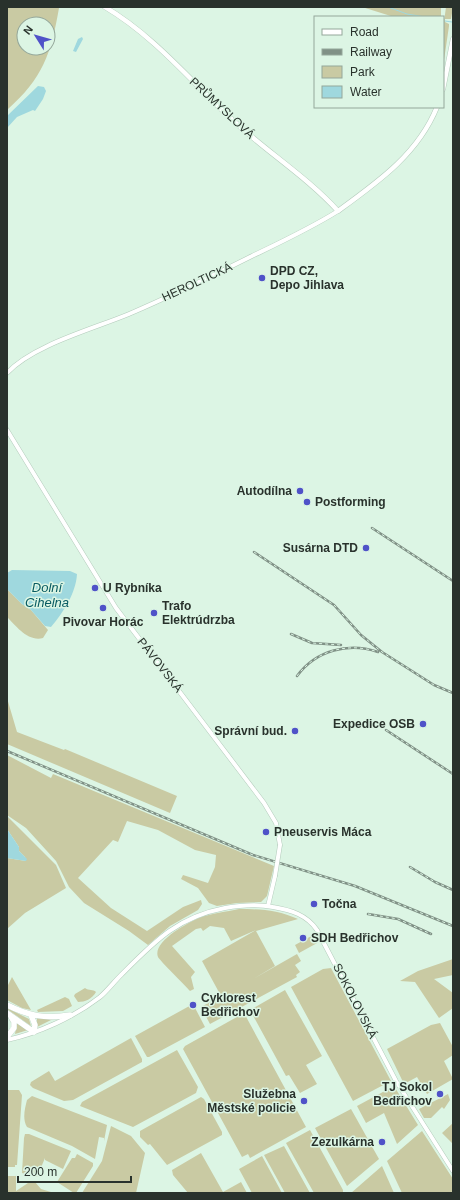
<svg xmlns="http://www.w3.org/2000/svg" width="460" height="1200" viewBox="0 0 460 1200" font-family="Arial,sans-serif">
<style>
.green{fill:#c9caa3;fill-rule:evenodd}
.water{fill:#9fd8de}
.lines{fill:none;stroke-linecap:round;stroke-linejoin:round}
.stream{stroke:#9fd8de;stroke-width:1}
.tertiary-casing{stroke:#b4ccbc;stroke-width:5}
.secondary-casing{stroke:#b4ccbc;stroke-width:5.5}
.trunk-casing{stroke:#b4ccbc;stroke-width:6}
.tertiary{stroke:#fff;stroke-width:4}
.secondary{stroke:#fff;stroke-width:4.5}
.trunk{stroke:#fff;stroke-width:5.5}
.rail-casing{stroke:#809186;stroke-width:2.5}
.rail{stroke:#dcf5e4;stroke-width:1;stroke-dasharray:3;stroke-linecap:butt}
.tertiary-bridge-casing{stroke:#b4ccbc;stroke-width:5;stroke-linecap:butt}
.tertiary-bridge{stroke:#fff;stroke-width:4}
.poi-dot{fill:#4f52c8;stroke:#dcf5e4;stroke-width:1.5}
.labels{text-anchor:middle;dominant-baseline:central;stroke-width:3;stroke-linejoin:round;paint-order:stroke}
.street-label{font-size:12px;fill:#29322c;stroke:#dcf5e4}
.poi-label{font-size:12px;font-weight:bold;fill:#29322c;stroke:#dcf5e4;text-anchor:start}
.water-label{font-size:13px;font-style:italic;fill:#075a61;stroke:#dcf5e4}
</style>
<rect width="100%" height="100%" fill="#dcf5e4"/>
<!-- green -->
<path class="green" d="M7,7L59,8C51,54 43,78 7,110ZM24,24H48V48H24Z
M362,7H441V17H394Z
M446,7H453L451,19H445V22L449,24V26L443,67V29Z
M7,589L22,604L31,610L48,630L43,638C28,642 16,626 7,617Z
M7,698L17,732L64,750L65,749L177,796L170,813L7,744Z
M7,755L51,778L53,774L274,866L267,896L261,902L237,903L217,906L209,903L198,888L181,879L183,875L208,883L215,867L216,855L195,850L158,830L127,821L118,842L113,840L78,878L111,908L147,931L183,907L201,900L202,904L198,910L170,926L148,945L129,931L84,903L69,887L56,861L26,828L7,815Z
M7,816L56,865L66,888L25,913L7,929V858L26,861L25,857L19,851V847L7,829Z
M239,909C260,909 278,910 298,919L256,931L275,966L253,979L297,954L301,961L295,965L300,972L296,975L297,977L210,1024L201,1007L221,996L202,961L256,930L231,941L224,928L210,926L203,931L201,928L196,929L172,946L195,972L191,977L194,989L190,991C185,985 160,961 158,957C152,942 187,923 199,918C212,913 226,912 239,909Z
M315,934L319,942L299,953L295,945Z
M453,959V975L434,979L453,993V1008L439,1018L415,982L400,981L418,971Z
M331,968L391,1081L353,1101L291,987L323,969Z
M12,977L31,1010L22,1008L7,1000V987Z
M85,988C89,991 93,989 96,992C92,999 85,1002 78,1002L74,996L75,994Z
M285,990L322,1056L306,1065L317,1084L300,1093L289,1075L286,1076L250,1010Z
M65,997L69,999L72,1006L63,1011L38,1012L37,1010Z
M193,1004L205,1027L149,1057H147L135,1036Z
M7,1008L29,1019L31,1026L7,1009Z
M244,1013L306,1127L250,1158L248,1154L242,1157L183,1049L185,1046Z
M37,1018L53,1019L37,1027Z
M17,1022L28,1030L15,1034Z
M440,1023L453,1047V1055L444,1061L453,1079L427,1094L417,1077L404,1084L387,1049L431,1025Z
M131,1038L142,1059V1062L73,1100L64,1101L33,1088L30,1085L31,1082L49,1071L55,1081Z
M177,1050L198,1087L196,1093L133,1127L80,1106L82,1102Z
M394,1086L418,1125L397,1144L384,1113L366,1123L357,1106Z
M7,1090H19L22,1095L17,1165H15V1167H7Z
M448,1094L450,1100L444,1109L442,1107L431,1118H424L419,1109Z
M32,1096L107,1125L104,1141V1138L99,1137L95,1159L72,1146L27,1127C22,1119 25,1108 27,1100Z
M201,1097L204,1099L222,1132V1135L167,1165L150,1144L148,1145L140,1137V1131Z
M351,1109L379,1159L347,1186L315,1128Z
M453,1123V1144L442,1133Z
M111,1126L131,1136L145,1153L136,1193H82L102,1161Z
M310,1130L343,1190V1193H314L286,1143Z
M422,1131L453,1179V1193H402L387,1161Z
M25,1134H29L71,1151L63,1169L45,1160V1158L37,1177L22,1173L24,1138Z
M284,1146L310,1193H285L264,1155Z
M201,1153L223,1192L241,1182L247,1193H188L173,1175L172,1170Z
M77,1154L93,1163V1166L76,1193H74L57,1182L72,1158H75Z
M262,1156L282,1193H252L239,1169Z
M382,1166L394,1193H351Z
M7,1176H16V1191L31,1181L35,1182L41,1189L51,1192L7,1193Z"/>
<!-- water -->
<path class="water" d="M82,37L83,39L76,52L73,51L78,39Z
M38,86L44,87L46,91L43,99L35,111L33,110L17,117L7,128V116Z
M12,570L70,571L77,574C76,593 63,613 51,627L45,626L31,610L22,604L7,589V573Z
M7,829L19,847V851L27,859L26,861L7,858Z"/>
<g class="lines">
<!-- stream -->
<path class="stream" d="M388,7L407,14L425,17
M445,21L452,22"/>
<!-- tertiary casing -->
<g class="tertiary-casing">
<path id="tertiary" d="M7,373C33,345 93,329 129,314C171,296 212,276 252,256C281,242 311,228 338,211
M7,430L116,608L264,803L276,823L280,845
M268,906L275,876
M7,1040C39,1033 74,1017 100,997C107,991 114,982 121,975C154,942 177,917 225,908C241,905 258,904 273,907C291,910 307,915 317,930L396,1081L453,1171"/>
</g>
<!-- secondary casing -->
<g class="secondary-casing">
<path id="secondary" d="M105,7C156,37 194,85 237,124C270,154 308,178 338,211C378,182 418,154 437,107
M443,89L453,39"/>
</g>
<!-- trunk casing -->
<g class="trunk-casing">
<path id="trunk" d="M7,1005C29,1016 45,1019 70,1015
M7,1013L34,1032
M31,1015L35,1025L34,1032
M7,1037L14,1028V1022L10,1015"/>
</g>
<!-- tertiary -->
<use href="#tertiary" class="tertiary"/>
<!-- secondary -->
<use href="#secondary" class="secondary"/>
<!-- trunk -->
<use href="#trunk" class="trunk"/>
<!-- rail casing -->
<g class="rail-casing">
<path id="rail" d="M372,528L453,581
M254,552L334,605L361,635L382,652L434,685L453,693
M291,634L312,643L341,645
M297,676C316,650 349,642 378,652
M386,730L453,774
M7,751L253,855L355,886L453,926
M410,867L435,882L453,890
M368,914L398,919L431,934"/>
</g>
<!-- rail -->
<use href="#rail" class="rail"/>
<!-- tertiary-bridge casing -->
<g class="tertiary-bridge-casing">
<path id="tertiary-bridge" d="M275,876L280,845"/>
</g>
<!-- tertiary-bridge -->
<use href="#tertiary-bridge" class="tertiary-bridge"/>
</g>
<!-- markers -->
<g class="poi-dot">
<circle cx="262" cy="278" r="4"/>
<circle cx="300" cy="491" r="4"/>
<circle cx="307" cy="502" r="4"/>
<circle cx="366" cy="548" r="4"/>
<circle cx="95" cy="588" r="4"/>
<circle cx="103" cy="608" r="4"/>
<circle cx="154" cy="613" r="4"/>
<circle cx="423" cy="724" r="4"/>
<circle cx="295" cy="731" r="4"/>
<circle cx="266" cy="832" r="4"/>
<circle cx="314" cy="904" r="4"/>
<circle cx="303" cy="938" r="4"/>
<circle cx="193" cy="1005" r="4"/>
<circle cx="440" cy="1094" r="4"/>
<circle cx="304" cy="1101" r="4"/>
<circle cx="382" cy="1142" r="4"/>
</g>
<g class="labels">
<!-- street labels -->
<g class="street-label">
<text transform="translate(222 108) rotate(43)">PRŮMYSLOVÁ</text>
<text transform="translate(197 282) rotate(-25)">HEROLTICKÁ</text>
<text transform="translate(160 665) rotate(52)">PÁVOVSKÁ</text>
<text transform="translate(355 1001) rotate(63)">SOKOLOVSKÁ</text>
</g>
<!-- poi labels -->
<g class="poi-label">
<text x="270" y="271">DPD CZ,<tspan x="270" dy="14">Depo Jihlava</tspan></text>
<text x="292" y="491" text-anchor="end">Autodílna</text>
<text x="315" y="502">Postforming</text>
<text x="358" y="548" text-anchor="end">Susárna DTD</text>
<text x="103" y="588">U Rybníka</text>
<text x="162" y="606">Trafo<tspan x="162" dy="14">Elektrúdrzba</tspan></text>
<text x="103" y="622" text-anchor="middle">Pivovar Horác</text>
<text x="415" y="724" text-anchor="end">Expedice OSB</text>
<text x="287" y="731" text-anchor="end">Správní bud.</text>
<text x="274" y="832">Pneuservis Máca</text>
<text x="322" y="904">Točna</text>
<text x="311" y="938">SDH Bedřichov</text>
<text x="201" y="998">Cyklorest<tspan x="201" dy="14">Bedřichov</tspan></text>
<text x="432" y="1087" text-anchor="end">TJ Sokol<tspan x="432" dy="14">Bedřichov</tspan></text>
<text x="296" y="1094" text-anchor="end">Služebna<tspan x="296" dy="14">Městské policie</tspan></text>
<text x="374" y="1142" text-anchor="end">Zezulkárna</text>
</g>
<!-- water labels -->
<g class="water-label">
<text x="47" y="587">Dolní<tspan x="47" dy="15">Cihelna</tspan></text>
</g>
</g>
<!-- border -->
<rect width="460" height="1200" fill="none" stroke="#29322c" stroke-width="16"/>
<!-- legend -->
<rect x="314" y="16" width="130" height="92" fill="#dcf5e4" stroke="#94a79a"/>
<rect x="322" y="29" width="20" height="6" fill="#ffffff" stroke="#94a79a"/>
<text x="350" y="36" font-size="12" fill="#29322c">Road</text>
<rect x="322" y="49" width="20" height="6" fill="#809186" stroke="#94a79a"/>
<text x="350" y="56" font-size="12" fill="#29322c">Railway</text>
<rect x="322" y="66" width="20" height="12" fill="#c9caa3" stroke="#94a79a"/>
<text x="350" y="76" font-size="12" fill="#29322c">Park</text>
<rect x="322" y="86" width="20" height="12" fill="#9fd8de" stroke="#94a79a"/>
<text x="350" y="96" font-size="12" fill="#29322c">Water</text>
<!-- north arrow -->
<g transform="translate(36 36) rotate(307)"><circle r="19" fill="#dcf5e4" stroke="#94a79a"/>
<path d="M0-3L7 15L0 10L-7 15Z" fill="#4f52c8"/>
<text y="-6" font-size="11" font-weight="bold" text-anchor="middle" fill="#29322c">N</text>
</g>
<!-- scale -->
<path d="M18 1176v6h113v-6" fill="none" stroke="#29322c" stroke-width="2"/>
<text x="24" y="1176" font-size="12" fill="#29322c" stroke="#dcf5e4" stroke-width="3" paint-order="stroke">200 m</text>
</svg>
